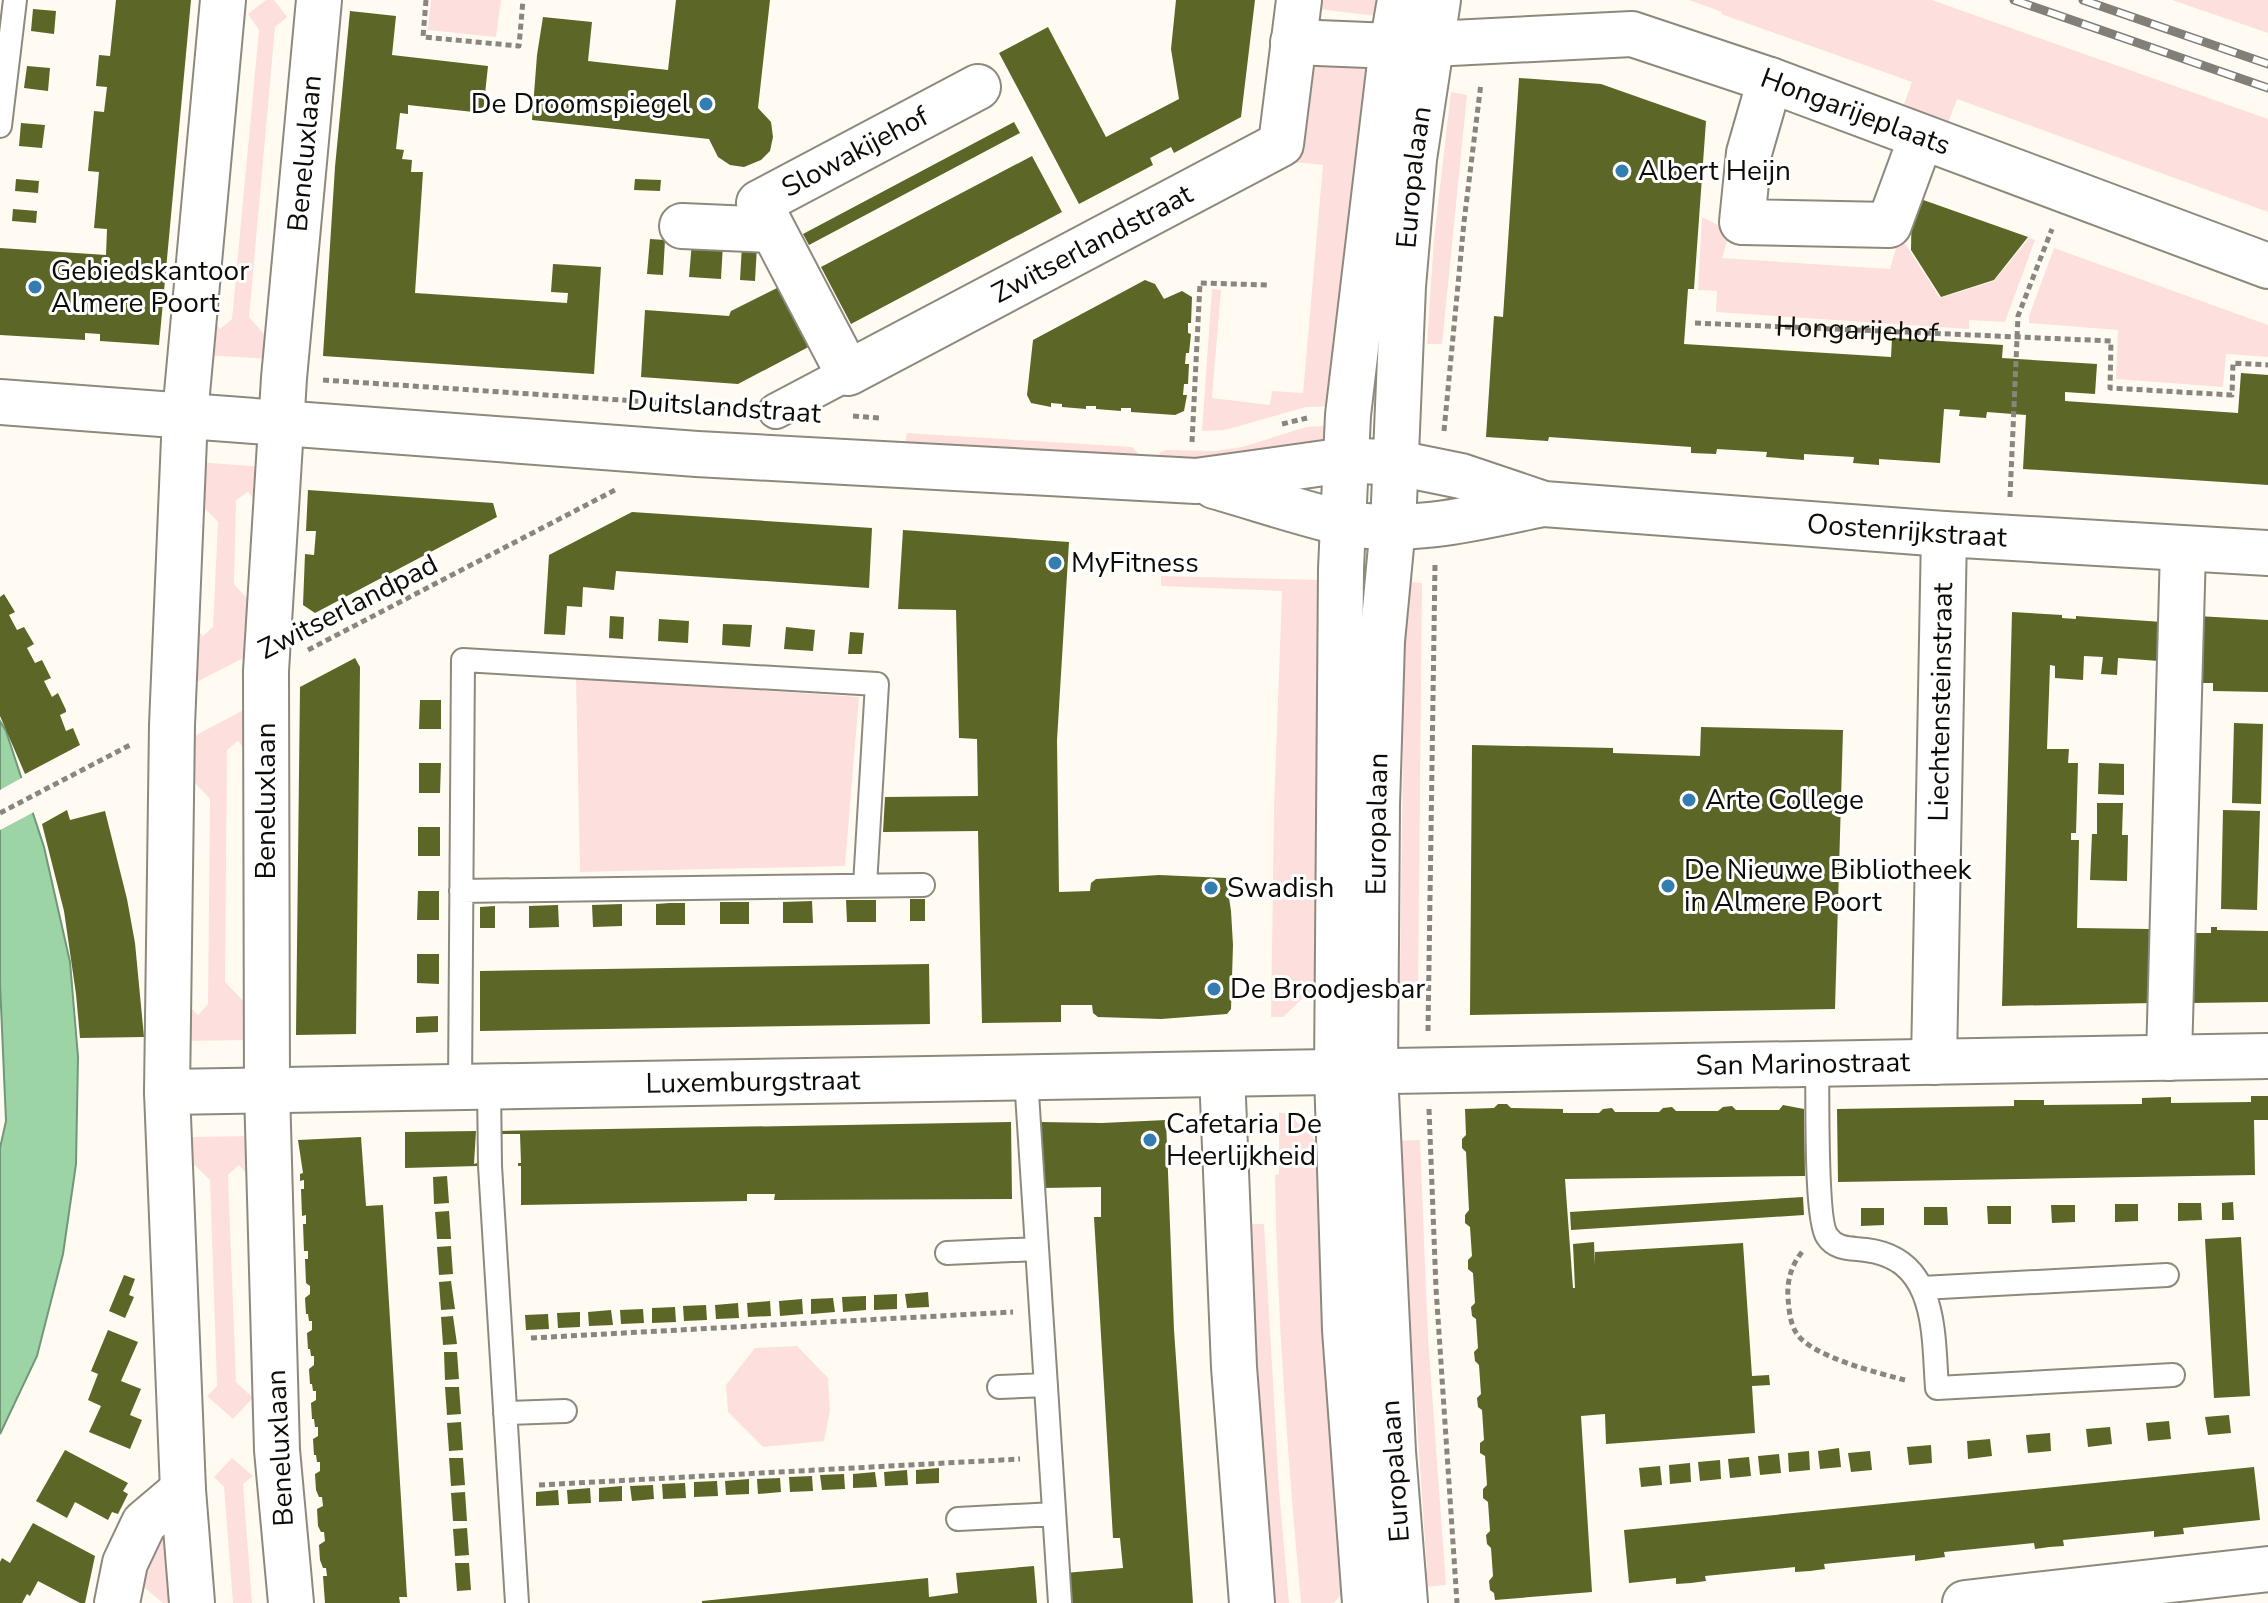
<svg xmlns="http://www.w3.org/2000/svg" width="2268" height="1603" viewBox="0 0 2268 1603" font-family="'Nunito Sans',sans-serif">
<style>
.green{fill:#fde0dd}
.water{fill:#9cd4a5;stroke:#719876;stroke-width:2}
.pier{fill:#fffbf3}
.building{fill:#5b6627}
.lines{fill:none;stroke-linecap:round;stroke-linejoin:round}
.service-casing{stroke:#8e897d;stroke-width:26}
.pedestrian-casing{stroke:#8e897d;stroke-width:38}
.minor-casing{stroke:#8e897d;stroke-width:48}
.tertiary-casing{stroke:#8e897d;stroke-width:48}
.path{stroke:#898680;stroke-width:5;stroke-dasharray:6 4;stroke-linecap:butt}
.service{stroke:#fff;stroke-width:22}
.pedestrian{stroke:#fff;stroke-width:34}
.minor{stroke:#fff;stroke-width:44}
.tertiary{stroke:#fff;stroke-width:44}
.rail-casing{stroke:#827f79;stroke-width:9}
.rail{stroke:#fff;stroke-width:6;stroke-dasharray:18;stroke-linecap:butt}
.poi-dot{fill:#347db1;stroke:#fff;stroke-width:3}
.labels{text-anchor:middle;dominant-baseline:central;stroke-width:6;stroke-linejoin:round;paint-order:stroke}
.poi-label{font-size:28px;fill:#0e0c08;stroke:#fff;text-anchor:start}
.street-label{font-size:28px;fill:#0e0c08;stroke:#fff}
</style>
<rect width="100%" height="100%" fill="#fffbf3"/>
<!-- green -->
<path class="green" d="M266,0H274L287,17L275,27L249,317L273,344V359L202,355L205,311L220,329L232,319L259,30L248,14Z
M431,0H501L496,37L428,30Z
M1311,0H1386L1385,17L1310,8Z
M1689,0H1932L2268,119V212L1957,99L1947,126L1902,110L1912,82L1721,14L1722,12Z
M2172,0H2268V33Z
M1304,61L1379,71L1342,406L1306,407L1225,430L1202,431L1212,289L1221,290L1212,398L1270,405L1272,391L1303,393L1323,165L1292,162Z
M1451,92L1467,95L1442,344H1427L1434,239Z
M1702,217L1730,231L1722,258L1890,269L1898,241L1904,242L1940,298L1994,281L2029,238L2035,240L2005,322L1969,320V329L1716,312L1717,291L1698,290Z
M2054,248L2268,325V357L2226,354L2223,387L2116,379L2118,330L2029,323V316Z
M1339,425L1324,443L1191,463L1158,460L1160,452L1166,450L1216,451L1242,447L1306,427Z
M907,433L1132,447L1137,452V464L904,449Z
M195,462L266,467L263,509L248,492L236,500L234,584L259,612L257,651L185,688L188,619L203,636L213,627L218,522L193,496Z
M1161,576L1326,580V997H1304L1283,1017H1271L1274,809L1282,591L1161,586Z
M1398,581L1422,583L1418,997H1385V975L1400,974L1404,678L1389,677Z
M576,678L859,697L845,866L580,872Z
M255,704L253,760L238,741L227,750L225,982L251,1009L252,1040L181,1041V998L198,1015L208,1004L210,799L182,769L183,742Z
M1279,1113H1288L1317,1142H1329L1354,1593L1341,1594L1334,1603H1301C1288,1461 1277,1318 1275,1175L1279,1174Z
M253,1136L255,1182L239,1165L228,1175L236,1382L253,1398L233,1419L207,1396L217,1386L210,1180L184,1155L186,1137Z
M1420,1140L1428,1338L1446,1585L1413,1588L1412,1571L1427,1569L1412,1351L1403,1163L1388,1162L1387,1141Z
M1251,1224H1264L1279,1489L1289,1603H1275L1257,1364Z
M797,1346L828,1378L830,1411L824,1441L763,1447L728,1412L726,1385L755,1348Z
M232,1458L253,1476L243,1484L252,1603H233L224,1487L214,1477Z
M164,1526L170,1603H163L140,1584Z"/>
<!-- water -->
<path class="water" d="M0,721L6,731L44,847L70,962L78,1057L76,1164L63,1254L37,1356L0,1434V1148L6,1121L0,983Z"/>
<!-- pier -->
<path class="pier" d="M25,776L36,811L0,830V790Z"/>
<!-- building -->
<path class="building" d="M116,0H191L159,345L100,341V334L85,333V340L0,335V248L106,255L107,229L94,228L99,172L88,171L94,111L104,112L107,87L96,86L99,55L110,56Z
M676,0H770L758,108L771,122L773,137L770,151L761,160L744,167L730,165L718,157L709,139L532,120L537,55L543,17L592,22L588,61L668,70Z
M1176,0H1255L1241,117L1174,153L1171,147L1150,158L1153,165L1079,204L999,53L1048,27L1106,137L1179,99L1171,49Z
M33,9L56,11L54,34L31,31Z
M350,11L396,16L392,55L488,66L483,113L408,105V114L400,113L396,149L404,150L402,159L412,160L411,172H423L415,293L567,303L568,293L551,292L553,264L601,267L594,374L323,356L335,167Z
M27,66L50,68L48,91L24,88Z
M1519,78L1601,84L1706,121L1694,289H1688L1684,344L1891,357L1892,338L2003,345L2002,358L2097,364L2095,394L2065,392V401L2238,413L2241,373L2268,375V485L2023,469L2026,415L1987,412L1986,418L1959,416L1960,410L1944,409L1940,463L1879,459V465L1853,463L1854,457L1804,454V460L1766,457L1767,452L1717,449L1716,454L1691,453V447L1549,437L1548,441L1486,437L1494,316L1503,317Z
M1014,122L1020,133L809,245L803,234Z
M21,123L45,125L42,148L19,146Z
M1032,156L1062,212L851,324L821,267Z
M16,179L39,181L38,193L15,191Z
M635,179L661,180L660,191L634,190Z
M1912,196L2028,237L1994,280L1941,297L1911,250Z
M13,209L37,211L36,223L12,221Z
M650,239L665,240L663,275L647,274Z
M692,242L723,244L721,279L689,277Z
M742,245L757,246L755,281L740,280Z
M1145,280L1155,284L1164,299L1182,291L1192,297L1191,323H1188V333L1191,334L1189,353H1186L1185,364H1189L1188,384H1184L1183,395H1187L1184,411L1175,415L1131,412V408H1121V411L1096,409V406H1086V409L1062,407V404L1051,403V407L1031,403L1027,395L1033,340Z
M785,284L816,343L738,384L641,377L645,310L729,316L731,311Z
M308,490L493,503L497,517L315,613L303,605L305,554L314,555L316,531H306Z
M632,512L872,528L869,588L616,571L614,590L583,587L582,607L567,606L565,635L544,634L549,555Z
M903,530L1069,542L1057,740L1059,892L1090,891L1091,883L1096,879L1159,875L1226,878L1231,911L1233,945L1231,1009L1227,1014L1161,1019L1098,1017L1093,1013L1092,1005H1061V1022L982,1023L978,831L883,832L885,797L978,796L977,739L959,738L956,610L898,609Z
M4,594L15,612L9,615L17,630L24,627L34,644L27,648L35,663L42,660L51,678L44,681L52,697L58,693L66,710V712L60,715L66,731L73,728L80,745L25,774L0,716V597Z
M2012,612L2062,615V618L2076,619V616L2162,622L2159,661L2118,658L2117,675L2101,674L2103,657L2084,656L2083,680L2055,678V666L2050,665L2047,749H2069L2068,763H2078L2076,833H2071V840H2079L2077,928L2149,929V937L2155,938L2153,1003L2002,1006Z
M610,616L624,617L623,639L609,638Z
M2197,616L2268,620V692L2213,691V683H2196Z
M659,619L689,621L688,643L658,641Z
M723,624L752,625L750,647L722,645Z
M786,627L815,630L813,651L784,649Z
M850,632L864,633L862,654H848Z
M355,658L360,667L356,1034L296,1035L300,687Z
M420,700H441V729H419Z
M2234,723L2263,724L2261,804L2232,803Z
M1701,727L1843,730L1835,1009L1470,1015L1472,745L1613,748V753L1700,756Z
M419,763H441L440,793H419Z
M2099,763L2124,764V795L2098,794Z
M2097,803H2123L2122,835H2128L2127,881L2090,880L2092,834H2097Z
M67,810L70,820L105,811L127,899L135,943L144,1037L80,1038L76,994L64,911L42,824Z
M2223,810L2260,811L2257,910L2221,909Z
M418,827H440V856H418Z
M418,891H439V920H417Z
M910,899H925V921H910Z
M846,900H876V922H847Z
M812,901L813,923H783V902Z
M720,902H749V924H720Z
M670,903H685V925H656V904Z
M622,904V926L593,927L592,905Z
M558,905L559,927L529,928V906Z
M495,906V928H480V907Z
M2211,927H2217V930L2268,931V1002L2189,1003L2190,933H2211Z
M417,954H439V984L417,983Z
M929,964L930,1024L480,1031V971Z
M438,1016V1032L416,1033V1017Z
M2251,1096H2268V1120H2254L2255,1175L1838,1182L1837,1109L2014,1106V1100H2044V1105L2142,1104V1098L2171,1097V1103L2251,1102Z
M1498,1104H1507L1511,1108L1563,1109V1113H1599L1603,1109L1612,1108L1615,1112H1659L1663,1108L1672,1107L1676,1111H1718L1723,1107L1732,1106L1736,1110H1779L1783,1105L1804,1109L1805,1176L1565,1179L1573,1288H1575L1573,1244L1594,1242L1595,1265V1252L1743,1243L1752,1376L1769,1375L1770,1385L1752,1386L1755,1433L1606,1444L1605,1414L1581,1416L1592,1592L1495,1600L1494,1593L1490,1590L1489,1581L1493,1576L1491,1548L1487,1544L1486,1535L1490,1531L1488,1502L1483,1498V1489L1487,1485L1485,1456L1480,1453V1443L1484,1440L1482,1410L1478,1407L1477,1398L1481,1394L1479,1365L1475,1361L1474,1352L1478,1348L1476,1319L1472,1316L1471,1307L1475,1303L1473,1273L1468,1269V1260L1472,1256L1470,1227L1465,1223V1215L1469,1210L1466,1152L1462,1148V1139L1466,1135L1465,1109L1494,1108Z
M1166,1120L1174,1330L1193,1603H1067L1065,1573L1123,1568L1120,1538H1113L1094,1217H1101V1187L1042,1188L1040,1122L1102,1123Z
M1011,1122L1012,1199L774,1200L775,1194H747V1201L521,1205V1166H518V1163H521L520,1134H500V1131Z
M476,1131L474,1164L477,1163V1166L405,1168V1132Z
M361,1137L366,1206L383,1205L407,1597H399L400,1603H325L323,1576H327L326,1568H323L320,1560L319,1545L325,1541L324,1532H321L318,1526L317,1509L323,1506L322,1497H319L316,1490L315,1474L320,1471V1462H317L316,1455H314L313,1439L318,1436V1427H315L314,1419H312L311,1403L316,1400V1391H313L312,1384H310L309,1369L314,1365V1356H311L310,1349H308L307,1333L312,1330V1321H309L308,1314H306L305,1298L310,1294V1286L306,1283L305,1259H308V1251H304L303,1224H306V1215L302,1216L301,1189H304V1180L300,1181V1174L303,1173L298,1140Z
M447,1176L449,1203L434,1204L433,1177Z
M1803,1197L1804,1215L1571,1230L1570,1212Z
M2233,1202L2234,1220H2222V1203Z
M2178,1203H2201L2202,1220L2178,1221Z
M2115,1204H2138V1221L2115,1222Z
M2051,1205H2075V1222L2052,1223Z
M1987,1206H2011V1224H1988Z
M1924,1207H1947L1948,1225H1924Z
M1861,1208H1884V1225L1861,1226Z
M449,1211L451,1239H437L435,1212Z
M2241,1237L2250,1396L2214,1398L2205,1239Z
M451,1246L453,1274L439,1275L437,1247Z
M124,1275L135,1279L129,1295L134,1297L125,1318L109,1311Z
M451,1281L455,1309L441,1310L439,1282Z
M928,1292L929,1307L907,1308L905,1294Z
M897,1294V1309L874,1310V1295Z
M866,1296V1310L843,1312L842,1297Z
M833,1298L835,1312L811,1314V1299Z
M802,1299L803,1314L780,1316L779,1301Z
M770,1301L771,1316L748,1317L747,1303Z
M738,1303L739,1318L716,1319L715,1305Z
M706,1305L707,1320L684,1321L683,1306Z
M675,1307L676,1322L652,1323V1308Z
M643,1309L644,1323L621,1324L620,1310Z
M611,1310L613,1325L589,1326L588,1312Z
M580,1312V1327L558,1328L557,1313Z
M548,1314L549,1329L526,1330L525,1315Z
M453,1316L457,1344L443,1345L441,1317Z
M108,1330L138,1342L121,1381L141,1389L130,1415L142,1420L130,1449L89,1432L101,1406L88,1400L98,1374L91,1371Z
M444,1352H457L459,1379L445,1380Z
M445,1387H459L461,1414L447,1415Z
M2229,1415L2231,1433L2208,1435L2205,1417Z
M2169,1421L2171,1439L2148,1441L2146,1423Z
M461,1422L463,1450L449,1451L447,1423Z
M2110,1427L2112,1444L2088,1447L2086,1429Z
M2050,1433L2051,1451L2028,1453L2026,1435Z
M1990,1439L1992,1456L1968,1459L1967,1441Z
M1931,1445L1932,1463L1909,1465L1907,1447Z
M1839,1448L1841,1467L1820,1469L1818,1451Z
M65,1450L128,1483L123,1491L128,1494L118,1514L112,1512L108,1520L75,1502L67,1518L36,1501Z
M1809,1451L1810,1470L1789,1472L1788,1453Z
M1870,1451L1872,1470L1851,1472L1848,1453Z
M1779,1454L1781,1473L1760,1475L1758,1456Z
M1749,1457L1751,1476L1730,1478L1728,1459Z
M449,1458H463L465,1485L451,1486Z
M1720,1460L1721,1479L1700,1481L1698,1462Z
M1690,1463L1691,1482L1670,1484L1669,1465Z
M1660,1466L1662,1485L1641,1487L1639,1468Z
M2254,1467L2260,1520L2183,1528L2184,1534L2154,1537V1531L2063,1540L2064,1546L2049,1547L2035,1549L2034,1543L1944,1552L1945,1557L1915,1561V1555L1824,1564L1825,1569L1810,1571L1795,1572V1567L1705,1576L1706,1581L1691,1583L1676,1584V1578L1629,1583L1624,1530Z
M939,1468V1483L916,1484V1470Z
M907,1470L908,1485L885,1486L884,1472Z
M875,1472L877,1487L853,1488V1474Z
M844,1474L845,1489L822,1490L820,1475Z
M812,1476L813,1491L790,1492L789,1477Z
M780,1478L781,1492L758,1494L757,1479Z
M749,1479V1494L726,1495L725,1481Z
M717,1481L718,1496L694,1497V1482Z
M685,1483L686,1498L663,1499L662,1484Z
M653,1485L654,1499L632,1501L630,1486Z
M622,1486V1501L599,1502V1488Z
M590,1488L591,1503L568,1504L567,1490Z
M558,1490L559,1505L536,1506V1492Z
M465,1492L467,1521H453L451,1493Z
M33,1523L95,1556L85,1603H80L38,1581L30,1596L27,1594L22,1603H0V1562L2,1558L10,1563Z
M467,1528L469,1555L455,1556L453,1529Z
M455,1563H469L471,1590L457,1591Z
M1034,1566L1037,1603H702V1601L928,1578L929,1597L958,1593L956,1573Z"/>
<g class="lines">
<!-- service casing -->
<g class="service-casing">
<path id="service" d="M0,126L15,0
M461,891L923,885
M1817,1064C1818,1092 1815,1219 1827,1236C1836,1250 1851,1248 1866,1250C1938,1259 1933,1334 1937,1388L2173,1375
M1026,1078L1060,1603
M489,1086L490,1166L517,1603
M460,1087L463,660L877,684L865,885
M947,1253L1037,1249
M1922,1288L2167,1275
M999,1387L1046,1385
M505,1413L565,1411
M958,1519L1054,1514"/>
</g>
<!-- pedestrian casing -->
<g class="pedestrian-casing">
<path id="pedestrian" d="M776,411L848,373"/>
</g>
<!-- minor casing -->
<g class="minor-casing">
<g id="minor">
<path id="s2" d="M1293,42L1392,46L1632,34L1770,80L2268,266"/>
<path d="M1770,80L1749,153L1742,222L1889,225L1921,138"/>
<path id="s3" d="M978,87L759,203L848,373L1281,144L1299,0"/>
<path d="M682,226L772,230"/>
<path id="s4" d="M0,402L697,454L1196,481L1346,460L1397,463L1461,476L1544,504L1944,534L2268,553"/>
<path d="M1214,486C1256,498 1297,512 1339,522C1406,536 1477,518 1542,504"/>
<path d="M2169,1058L2183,549"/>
<path id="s5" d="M1934,1062L1944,534"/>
<path d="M1222,1074L1234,1367L1252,1603"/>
<path id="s6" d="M167,1092L2268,1056"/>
<path d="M117,1603L125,1563L144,1523L183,1490"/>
<path d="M192,1603L183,1490L167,1092L172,725L185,415L223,0"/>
<path id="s7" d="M291,1603L277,1450L267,1090L266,671L284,378L319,0"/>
<path d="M1965,1603L2268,1569"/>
</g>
</g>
<!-- tertiary casing -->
<g class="tertiary-casing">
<g id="tertiary">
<path d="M1365,1603L1345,1330L1337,1072L1341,569L1348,415L1392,46L1400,0"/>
<path id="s8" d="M1405,1603L1393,1452L1375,1072L1377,805L1382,641L1393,526L1403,286L1414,159L1438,0"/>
</g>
</g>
<!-- path -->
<g class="path">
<path d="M426,0L423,37L519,46L523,0"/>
<path id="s1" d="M1695,323L2111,341L2110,388L2232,395L2233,363L2268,365"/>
<path d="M323,380L740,408"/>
<path d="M853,416L879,418"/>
<path d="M1282,424L1307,418"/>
<path d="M1444,431L1464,222L1481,83"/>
<path d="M1192,442L1200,283L1268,285"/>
<path d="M2010,497L2018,316L2052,229"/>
<path d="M308,650L615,490"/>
<path d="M0,813L130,745"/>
<path d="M1428,1031L1435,565"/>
<path d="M1429,1109L1436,1288L1457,1603"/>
<path d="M1802,1252C1791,1266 1787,1280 1788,1298C1789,1310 1790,1324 1797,1334C1813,1357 1878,1373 1905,1380"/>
<path d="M531,1338L1013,1312"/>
<path d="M539,1485L1020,1459"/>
</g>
<!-- service -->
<use href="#service" class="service"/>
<!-- pedestrian -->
<use href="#pedestrian" class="pedestrian"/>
<!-- minor -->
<use href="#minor" class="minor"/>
<!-- tertiary -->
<use href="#tertiary" class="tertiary"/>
<!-- rail casing -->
<g class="rail-casing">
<path id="rail" d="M2014,0L2268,88
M2083,0L2268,64"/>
</g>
<!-- rail -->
<use href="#rail" class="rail"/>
</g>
<!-- markers -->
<g class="poi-dot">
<circle cx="706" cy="104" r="8"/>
<circle cx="1622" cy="171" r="8"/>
<circle cx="35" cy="287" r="8"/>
<circle cx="1055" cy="563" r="8"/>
<circle cx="1689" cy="800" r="8"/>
<circle cx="1668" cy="886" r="8"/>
<circle cx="1211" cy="888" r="8"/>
<circle cx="1214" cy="989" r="8"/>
<circle cx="1150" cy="1140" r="8"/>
</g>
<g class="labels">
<!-- poi labels -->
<g class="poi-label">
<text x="690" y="104" text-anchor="end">De Droomspiegel</text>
<text x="1638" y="171">Albert Heijn</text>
<text x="51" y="271">Gebiedskantoor<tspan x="51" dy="32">Almere Poort</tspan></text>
<text x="1071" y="563">MyFitness</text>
<text x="1705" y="800">Arte College</text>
<text x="1684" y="870">De Nieuwe Bibliotheek<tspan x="1684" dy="32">in Almere Poort</tspan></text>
<text x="1227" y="888">Swadish</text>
<text x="1230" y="989">De Broodjesbar</text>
<text x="1166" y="1124">Cafetaria De<tspan x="1166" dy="32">Heerlijkheid</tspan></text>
</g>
<!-- street labels -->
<g class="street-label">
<text stroke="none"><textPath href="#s2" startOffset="576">Hongarijeplaats</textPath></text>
<text transform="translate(855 152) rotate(-28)">Slowakijehof</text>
<text stroke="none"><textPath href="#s7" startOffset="1452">Beneluxlaan</textPath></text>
<text stroke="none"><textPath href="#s8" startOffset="1428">Europalaan</textPath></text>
<text stroke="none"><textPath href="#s3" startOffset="716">Zwitserlandstraat</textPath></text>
<text stroke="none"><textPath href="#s1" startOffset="162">Hongarijehof</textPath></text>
<text transform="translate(724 407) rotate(4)">Duitslandstraat</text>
<text stroke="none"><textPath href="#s4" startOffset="1918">Oostenrijkstraat</textPath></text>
<text transform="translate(348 607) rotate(-27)">Zwitserlandpad</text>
<text stroke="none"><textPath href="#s5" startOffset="360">Liechtensteinstraat</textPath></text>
<text transform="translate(266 801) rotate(-90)">Beneluxlaan</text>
<text stroke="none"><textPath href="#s8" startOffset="780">Europalaan</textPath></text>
<text stroke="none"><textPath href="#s6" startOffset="1636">San Marinostraat</textPath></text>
<text stroke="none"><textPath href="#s6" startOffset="586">Luxemburgstraat</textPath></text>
<text transform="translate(280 1448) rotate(-93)">Beneluxlaan</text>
<text transform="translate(1395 1471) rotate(-94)">Europalaan</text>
</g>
</g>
</svg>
